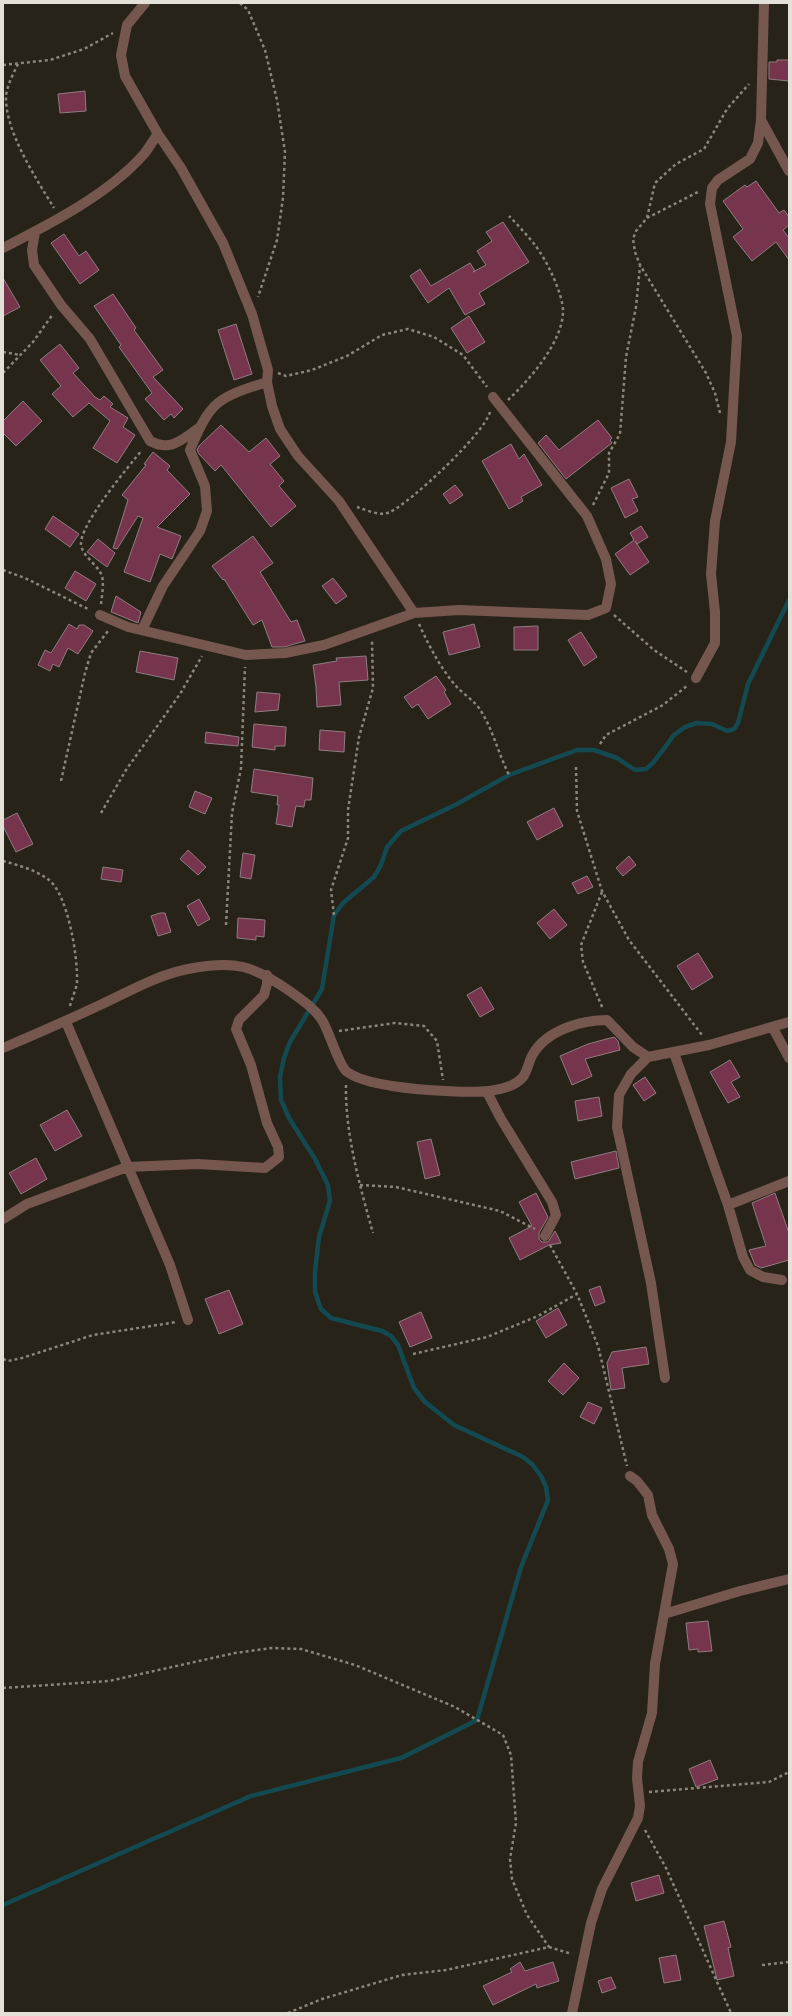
<svg xmlns="http://www.w3.org/2000/svg" width="792" height="2016" viewBox="0 0 792 2016" font-family="'Crimson Pro',serif">
<style>
.lines{fill:none;stroke-linecap:round;stroke-linejoin:round}
.stream{stroke:#134a52;stroke-width:4.5}
.building{fill:#76354c;stroke:#8e7d82}
.path{stroke:#8a867c;stroke-width:2.5;stroke-dasharray:3 3;stroke-linecap:butt}
.minor{stroke:#76574f;stroke-width:10}
</style>
<rect width="100%" height="100%" fill="#282318"/>
<g class="lines">
<!-- stream -->
<path class="stream" d="M3,1905L251,1796L401,1758L477,1720L521,1567L548,1500L546,1487L541,1476L532,1464L523,1457L454,1425L425,1402L414,1388L398,1345L391,1336L382,1331L331,1318L321,1309L315,1292V1271L319,1237L330,1201L328,1185L315,1159L289,1118L281,1100L280,1077L284,1058L290,1042L322,989L334,915L343,903L374,877L381,865L387,847L401,831L457,804L509,775L577,750H594L617,758L635,770L646,769L653,763L674,735L685,727L697,723L712,724L727,731L734,729L738,723L748,684L789,600"/>
</g>
<!-- building -->
<path class="building" d="M777,60H789V81L769,79V62H777Z
M85,91L86,111L60,113L58,94Z
M756,181L779,213L784,210L789,217V225L783,230L789,238V260L776,242L752,261L733,237L743,229L723,201L745,185L747,187Z
M503,222L529,262L479,293L485,304L465,315L449,288L428,303L410,276L420,269L431,286L470,263L475,271L473,272L486,265L477,251L492,241L486,232Z
M64,234L79,256L86,251L99,270L80,284L51,243Z
M3,278L20,307L3,316Z
M113,294L136,328L134,330L163,370L153,377L183,409L174,418L171,414L164,420L145,399L152,393L119,347L121,345L94,306Z
M469,316L485,342L467,353L451,328Z
M236,324L252,374L234,380L218,330Z
M60,344L79,368L73,373L95,397L100,400L104,396L113,404L110,407L128,418L123,427L135,435L117,463L93,448L110,421L89,403L73,417L52,394L61,386L40,360Z
M23,401L42,421L16,446L3,433V421Z
M598,420L612,438L610,440L612,443L566,479L538,443L546,435L559,450Z
M221,425L249,452L266,438L280,456L270,464L284,481L279,486L296,506L271,527L221,465L215,471L199,454L197,450L199,446Z
M511,444L519,459L524,454L542,485L521,497L523,501L509,509L482,461Z
M153,452L170,466L167,470L190,494L157,527L181,536L172,559L160,554L150,582L124,572L143,518L138,516L117,549L113,548L128,500L122,495L146,465L144,464Z
M629,479L638,497L632,499L638,511L625,518L611,488Z
M455,485L463,495L450,504L443,494Z
M53,516L79,534L70,547L45,529Z
M641,526L648,537L637,544L635,541L649,562L630,575L615,554L634,540L630,533Z
M253,536L273,563L260,572L291,622L297,620L305,641L284,647H272L262,620L253,625L224,579L223,580L212,566Z
M98,539L115,553L107,567L87,552Z
M75,571L96,584L86,601L65,588Z
M333,578L347,596L336,604L322,586Z
M116,596L141,612L138,623L111,612Z
M69,624L77,629L79,625H84L93,631L78,654L68,648L59,667L53,664L50,671L38,665L45,650L51,653Z
M474,624L480,647L449,655L443,632Z
M538,626V650H514V627Z
M581,632L597,657L584,666L568,640Z
M140,651L178,658L174,680L136,672Z
M366,656L368,680L339,682L341,705L317,707L316,687L313,665L337,661L336,658Z
M436,676L446,690L444,692L451,704L428,719L418,704L412,708L404,697Z
M257,692L280,694L278,710L255,712Z
M254,724L286,727L285,746H275V750L252,747Z
M320,730L345,732L344,752L319,750Z
M206,732L239,737L238,746L205,743Z
M254,769L313,778L311,800H305L304,807L296,806L292,827L276,824L279,805H277L278,796L251,792Z
M195,791L212,798L205,814L189,807Z
M554,808L563,826L537,840L527,822Z
M17,813L33,844L16,852L3,826V820Z
M188,850L206,867L198,875L180,859Z
M243,853L255,855L251,879L240,877Z
M629,856L636,865L623,876L616,868Z
M103,867L123,870L121,882L101,879Z
M587,876L593,887L578,894L572,883Z
M199,899L210,919L198,926L187,906Z
M554,909L567,925L550,939L537,923Z
M160,913H165L171,932L158,936L151,916Z
M238,918L265,920L264,937L256,936V940L237,938Z
M698,953L713,977L692,990L677,966Z
M481,987L494,1009L480,1017L467,995Z
M614,1037L618,1041L620,1050L585,1059L592,1076L572,1085L560,1056L588,1044Z
M730,1060L740,1077L731,1082L740,1097L728,1103L710,1072Z
M645,1077L656,1093L644,1101L633,1085Z
M599,1097L602,1116L578,1121L575,1101Z
M67,1110L82,1136L55,1151L40,1125Z
M431,1139L440,1175L425,1179L417,1142Z
M616,1151L619,1168L575,1179L571,1162Z
M36,1158L47,1179L21,1194L9,1173Z
M536,1193L548,1217L539,1233V1239L542,1242H548L555,1231L561,1243L549,1245L520,1260L509,1238L532,1226L519,1202Z
M775,1193L789,1233V1260L761,1268L755,1265L749,1250L766,1246L752,1203Z
M600,1286L605,1302L595,1306L589,1290Z
M229,1290L243,1324L219,1334L205,1299Z
M558,1308L567,1325L546,1338L536,1321Z
M421,1312L432,1338L410,1347L399,1322Z
M646,1347L649,1364L622,1368L625,1388L611,1390L607,1363L612,1352Z
M564,1363L579,1378L563,1395L548,1381Z
M588,1402L602,1408L594,1424L580,1417Z
M708,1621L712,1651L698,1652V1649L689,1650L686,1623Z
M710,1760L718,1779L696,1787L689,1769Z
M659,1875L664,1893L636,1901L631,1883Z
M724,1921L731,1947L728,1948L734,1976L717,1980L704,1926Z
M676,1955L681,1980L664,1983L659,1958Z
M520,1962L525,1971L553,1962L559,1981L537,1988L536,1984L493,2005L483,1986L512,1972L510,1969Z
M611,1977L616,1988L602,1993L598,1981Z"/>
<g class="lines">
<!-- path -->
<path class="path" d="M240,3L248,10L265,50L277,100L285,152L283,198L277,240L258,297
M18,64C13,74 7,86 6,96C5,132 36,178 54,208
M3,65L50,60L84,49L113,33
M647,218L700,191
M3,352L20,355
M3,373L33,342L53,314
M278,373L286,376L312,370L347,356L382,335L408,329L434,337L463,355L487,387
M508,400C530,379 561,344 563,313C564,295 546,259 535,245C527,235 518,225 509,216
M720,413L715,393L706,373L640,265L635,252L633,239L636,231L647,218L655,183L676,164L704,149L727,109L749,84
M593,505L609,473V453L620,434L626,357L636,307L640,266
M357,507C367,510 380,517 390,512C411,502 484,434 490,412
M3,570L25,578L90,610
M101,604C102,595 104,584 102,576C98,565 83,557 81,545C79,525 129,466 142,450
M614,615L654,650L687,672
M419,624C429,646 440,667 455,685C462,693 472,699 479,708C493,729 498,753 509,775
M600,744L606,735L663,705L688,685
M576,767L577,811L602,891L629,940L702,1035
M61,781L85,673L91,653L108,631
M101,813L126,770L180,694L202,656
M3,861C18,865 36,870 49,880C68,895 78,957 77,982C76,990 72,998 70,1006
M602,892L581,945L583,962L603,1009
M334,915L331,890L348,838V810L359,737L373,688L372,640
M226,925L232,813L241,768L245,667
M339,1031L395,1023L424,1026L437,1041L443,1080
M346,1085C345,1133 360,1187 373,1233
M360,1185L396,1187L500,1211L535,1229
M550,1245L577,1294L598,1346L627,1466
M413,1354L487,1337L538,1316L577,1294
M3,1359L8,1361L22,1358L93,1335L177,1322
M3,1688L109,1681L235,1653L272,1648L301,1649L355,1665L455,1707L503,1735L511,1755L516,1823L510,1859L512,1879L527,1915L549,1947
M649,1792L769,1782L789,1772
M645,1830L666,1868L731,2013
M762,1965L789,1962
M288,2013L322,1999L402,1975L446,1970L549,1947L572,1954"/>
<!-- minor -->
<path class="minor" d="M145,3L127,25L121,55L125,76L158,134L181,168L223,243L252,314L268,370L267,382L272,406L280,429L298,456L339,501L414,613
M764,3L761,120L789,171
M35,232L32,250L34,265L61,305L90,339L150,441C171,452 181,440 199,428
M3,248C50,224 109,194 144,154C149,148 153,140 158,134
M100,615L128,627L246,655L285,653L324,645L414,613L459,610L588,615L606,608L611,584L606,559L587,516L493,397
M142,630L163,586L200,531L207,511L205,486L190,450C211,400 217,398 267,382
M696,678L715,643V612L711,574L715,521L731,442L737,336L710,204L712,188L718,180L750,159L758,143L761,120
M66,1022L170,1265L188,1320
M773,1028L789,1058
M3,1048C36,1034 68,1020 100,1005C128,992 157,975 188,969C235,960 253,965 291,992C302,1000 314,1008 322,1020C329,1031 338,1063 346,1071C364,1086 422,1090 446,1091C467,1092 508,1095 523,1077C528,1070 529,1060 533,1054C547,1030 582,1020 607,1020L633,1047L648,1057L709,1045L789,1022
M674,1053L728,1205L743,1257L750,1270L763,1277L782,1280
M648,1057L631,1074L619,1095L617,1127L651,1283L665,1378
M487,1092L501,1119L552,1202L556,1215L545,1236
M728,1205L789,1181
M3,1219L27,1204L127,1167L198,1164L265,1168L279,1157L278,1147L267,1123L251,1065L236,1029L239,1020L264,995L267,984V975
M664,1614L740,1591L789,1579
M572,2013L591,1923L602,1889L638,1818L640,1806L637,1778L638,1762L652,1713L655,1664L673,1564L669,1549L652,1515L648,1495L637,1481L630,1476"/>
</g>
<!-- border -->
<rect width="792" height="2016" fill="none" stroke="#e3e0d8" stroke-width="8"/>
</svg>
